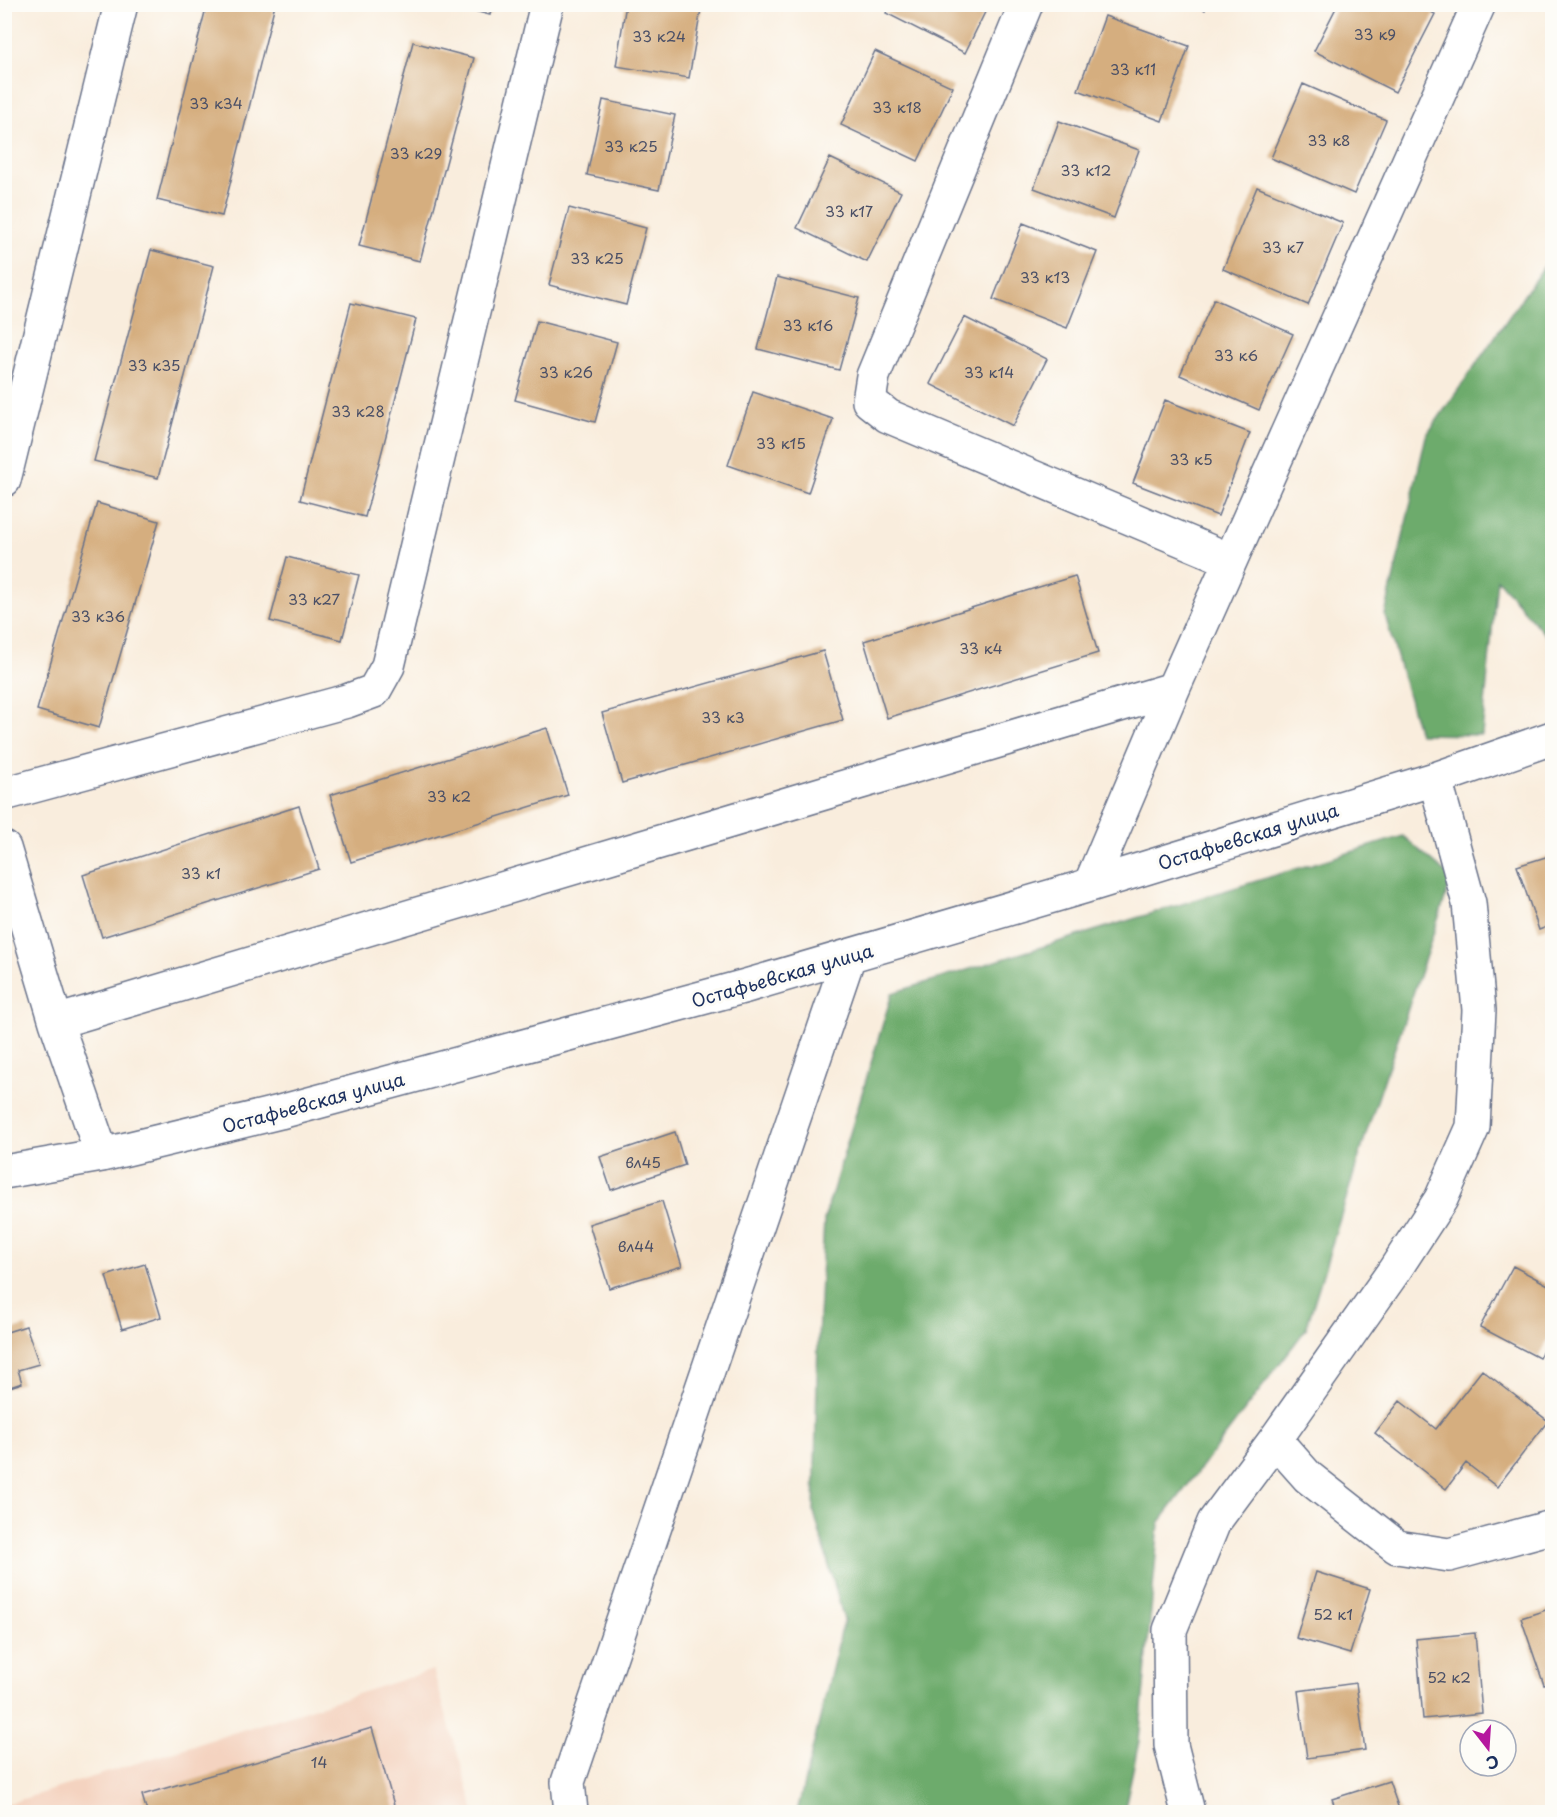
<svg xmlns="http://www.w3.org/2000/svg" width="1557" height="1817" viewBox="0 0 1557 1817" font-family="'Playpen Sans',sans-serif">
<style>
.built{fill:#f4d3c0}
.forest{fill:#6dab6c;stroke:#446d65;stroke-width:1.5}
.building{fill:#d5ae7f}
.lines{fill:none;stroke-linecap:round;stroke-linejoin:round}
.minor-casing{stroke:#69728a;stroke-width:36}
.minor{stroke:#fff;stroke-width:33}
.labels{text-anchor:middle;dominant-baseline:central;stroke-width:6;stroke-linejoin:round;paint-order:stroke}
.number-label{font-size:15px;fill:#4a4f66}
.street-label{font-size:18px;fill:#1b2f5e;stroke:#fdfcf7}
</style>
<rect width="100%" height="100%" fill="#fdfcf7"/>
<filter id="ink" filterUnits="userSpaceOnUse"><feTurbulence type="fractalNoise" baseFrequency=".0167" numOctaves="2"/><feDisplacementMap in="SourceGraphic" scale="12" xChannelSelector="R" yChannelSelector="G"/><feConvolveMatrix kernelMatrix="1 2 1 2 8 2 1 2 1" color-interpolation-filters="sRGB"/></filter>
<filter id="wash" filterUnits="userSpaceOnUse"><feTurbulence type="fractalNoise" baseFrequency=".008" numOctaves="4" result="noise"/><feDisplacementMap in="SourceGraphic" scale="24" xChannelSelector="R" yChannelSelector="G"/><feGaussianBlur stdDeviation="1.35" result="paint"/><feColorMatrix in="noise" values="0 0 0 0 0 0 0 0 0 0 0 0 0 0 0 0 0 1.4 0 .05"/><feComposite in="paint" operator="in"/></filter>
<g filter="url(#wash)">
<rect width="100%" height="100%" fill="#f9eddd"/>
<!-- built -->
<path class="built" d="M433,1670L475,1812H5L4,1805Z"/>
<!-- forest -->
<path class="forest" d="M1552,255V624L1547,637L1497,579L1482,735L1419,734L1385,615L1426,436Z
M1403,836L1452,878L1366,1134L1306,1329L1159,1523L1139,1741L1124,1812H797L844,1620L814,1512L818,1338L824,1220L892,993Z"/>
<g id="blocks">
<!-- building -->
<path class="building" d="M207,4H275L222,216L157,200Z
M448,4H492L490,15Z
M626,4H702L689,78L616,66Z
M891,4H989L965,53L886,13Z
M1192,4H1207L1205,10Z
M1338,4H1416L1435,14L1395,92L1314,51Z
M1105,16L1189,46L1162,121L1078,90Z
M413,42L474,58L420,261L359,246Z
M875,51L953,87L918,161L841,125Z
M1303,84L1386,120L1354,194L1271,158Z
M603,100L675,115L659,190L587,175Z
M1059,121L1139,150L1114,218L1034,188Z
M830,158L901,192L867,262L797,228Z
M1257,187L1343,223L1308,305L1223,269Z
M569,208L646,228L626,305L549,285Z
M1023,223L1097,252L1067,328L993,299Z
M151,250L214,266L158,478L94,461Z
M777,277L859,298L839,370L758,349Z
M1214,299L1293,334L1259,410L1180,375Z
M351,303L416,319L365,517L300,500Z
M964,317L1047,359L1013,426L930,384Z
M537,321L617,342L595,422L515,400Z
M753,392L833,419L808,493L728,465Z
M1165,400L1250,433L1218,516L1133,483Z
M97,503L159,521L99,728L37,710Z
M287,557L359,575L342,640L270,621Z
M1075,576L1098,653L887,718L864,641Z
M823,651L843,720L622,783L602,713Z
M547,728L568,795L351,862L330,795Z
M299,806L319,869L102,937L83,875Z
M1552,855V925L1539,930L1517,866Z
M675,1132L685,1165L611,1190L600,1157Z
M662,1201L682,1266L609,1288L589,1224Z
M145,1264L161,1317L122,1329L106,1276Z
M1513,1266L1552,1287V1332L1539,1358L1480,1327Z
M26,1326L39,1364L18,1370L22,1383L4,1389V1327L7,1332Z
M1482,1370L1548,1421L1497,1487L1466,1463L1446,1489L1375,1433L1400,1401L1436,1429Z
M1316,1572L1370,1589L1350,1654L1296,1638Z
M1552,1608V1683L1544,1685L1521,1618Z
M1475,1633L1482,1713L1423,1719L1416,1639Z
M1356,1683L1365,1750L1307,1758L1298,1691Z
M372,1728L396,1812H147L142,1795Z
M1389,1781L1400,1812H1337L1332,1799Z"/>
</g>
</g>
<g filter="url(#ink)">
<use href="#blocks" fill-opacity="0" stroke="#69728a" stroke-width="1.5"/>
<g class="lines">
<!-- minor casing -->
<g class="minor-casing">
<path id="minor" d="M1026,4L873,376L869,401L888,416L1230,560
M4,480L121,4
M4,794L347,701L374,691L388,666L547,4
M4,848L56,1022L102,1155
M1090,885L1173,689L1479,4
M56,1022L1173,689
M4,1172L102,1155L280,1112L746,986L1090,885L1435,779L1552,738
M1275,1440L1308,1477L1397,1547L1449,1555L1552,1527
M571,1812L568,1782L849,956
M1188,1812L1171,1745L1170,1630L1214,1522L1275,1440L1394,1271L1441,1199L1473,1127L1479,1010L1469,903L1435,779"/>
</g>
<!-- minor -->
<use href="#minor" class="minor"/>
</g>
</g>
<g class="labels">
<!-- number labels -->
<g class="number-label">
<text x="1375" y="33">33 к9</text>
<text x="659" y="35">33 к24</text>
<text x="1133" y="68">33 к11</text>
<text x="216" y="102">33 к34</text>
<text x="897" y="106">33 к18</text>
<text x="1329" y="139">33 к8</text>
<text x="631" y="145">33 к25</text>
<text x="416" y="152">33 к29</text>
<text x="1086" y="169">33 к12</text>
<text x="849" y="210">33 к17</text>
<text x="1283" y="246">33 к7</text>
<text x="597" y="257">33 к25</text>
<text x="1045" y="276">33 к13</text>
<text x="808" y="324">33 к16</text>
<text x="1236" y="354">33 к6</text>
<text x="154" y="364">33 к35</text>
<text x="566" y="371">33 к26</text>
<text x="989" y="371">33 к14</text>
<text x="358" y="410">33 к28</text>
<text x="781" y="442">33 к15</text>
<text x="1191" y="458">33 к5</text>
<text x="314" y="598">33 к27</text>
<text x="98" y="615">33 к36</text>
<text x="981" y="647">33 к4</text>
<text x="723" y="716">33 к3</text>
<text x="449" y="795">33 к2</text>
<text x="201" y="872">33 к1</text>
<text x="643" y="1161">вл45</text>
<text x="636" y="1245">вл44</text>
<text x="1333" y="1613">52 к1</text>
<text x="1449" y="1676">52 к2</text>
<text x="319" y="1761">14</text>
</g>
<!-- street labels -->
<g class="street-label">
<text transform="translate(1248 836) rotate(-17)">Остафьевская улица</text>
<text transform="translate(782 975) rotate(-16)">Остафьевская улица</text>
<text transform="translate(313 1102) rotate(-15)">Остафьевская улица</text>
</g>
</g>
<!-- margin -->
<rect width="1557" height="1817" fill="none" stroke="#fdfcf7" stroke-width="24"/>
<!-- north arrow -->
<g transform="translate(1488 1748) rotate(163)"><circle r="28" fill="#fdfcf7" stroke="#a3aaba" stroke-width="1.5"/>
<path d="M0-4.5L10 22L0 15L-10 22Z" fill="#b5179e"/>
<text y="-9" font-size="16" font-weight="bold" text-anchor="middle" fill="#1b2f5e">С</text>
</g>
</svg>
